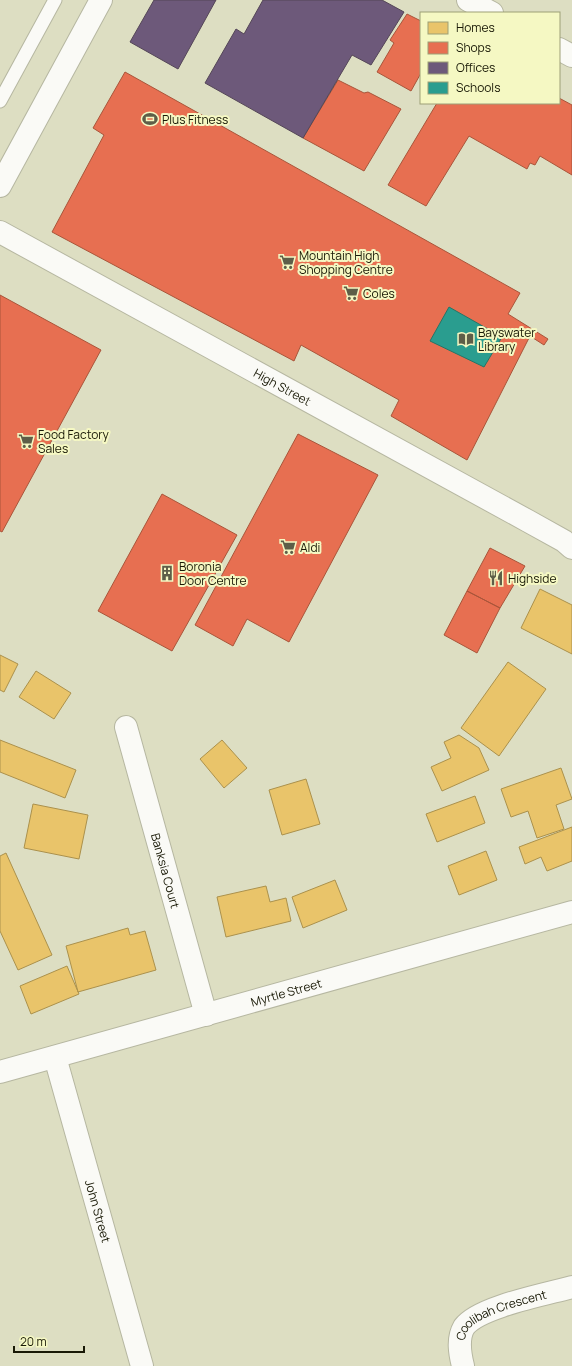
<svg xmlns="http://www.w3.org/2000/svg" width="572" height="1366" viewBox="0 0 572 1366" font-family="Manrope,sans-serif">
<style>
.homes{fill:#e9c46a;stroke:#ab914c}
.shops{fill:#e76f51;stroke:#a9553a}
.offices{fill:#6d597a;stroke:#544657}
.schools{fill:#2a9d8f;stroke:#257566}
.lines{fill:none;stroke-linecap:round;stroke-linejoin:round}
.lane-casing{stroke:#b6b7a1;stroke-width:15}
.street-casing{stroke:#b6b7a1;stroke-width:24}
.secondary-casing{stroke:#b6b7a1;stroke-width:24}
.lane{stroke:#fafaf6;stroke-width:13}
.street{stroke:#fafaf6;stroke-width:22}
.secondary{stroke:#fafaf6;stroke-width:22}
.labels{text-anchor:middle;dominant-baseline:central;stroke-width:4;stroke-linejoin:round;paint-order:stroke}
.poi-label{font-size:12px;fill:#191906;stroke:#f5f8c3;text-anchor:start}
.street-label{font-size:12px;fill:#191906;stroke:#f5f8c3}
</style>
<rect width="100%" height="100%" fill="#dddec2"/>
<!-- homes -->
<path class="homes" d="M540,589L572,605V654L521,628Z
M0,655L18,664L4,692L0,690Z
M508,662L546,689L499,756L461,728Z
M36,671L71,693L54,719L19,697Z
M459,735L479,748L489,770L442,791L431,767L451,758L444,742Z
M0,740L76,770L65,798L0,772Z
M222,740L247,768L224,788L200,759Z
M561,768L572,799L556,805L564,829L537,838L528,811L511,817L501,789Z
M306,779L320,824L282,835L269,790Z
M475,796L485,823L437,842L426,814Z
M33,804L88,815L79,859L24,848Z
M572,827V861L547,871L541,857L525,864L519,847Z
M486,851L497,880L459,895L448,866Z
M6,853L52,955L18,970L0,931V856Z
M335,880L347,910L303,928L292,897Z
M266,886L270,902L286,898L291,921L226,937L217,897Z
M128,928L130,935L145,931L156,970L78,992L66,946Z
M67,966L79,994L31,1014L20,986Z"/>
<!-- shops -->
<path class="shops" d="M407,14L421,21V73L411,91L377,72L394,43L390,40Z
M125,72L520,293L508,314L548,339L544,345L530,336L467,460L391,416L399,400L301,345L294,361L52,232L104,135L93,128Z
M338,80L364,93L368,92L401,109L364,171L303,138Z
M559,98L572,105V175L540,156L535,165L530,163L527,169L469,136L426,206L388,185L437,103H559Z
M0,295L101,350L2,532L0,531Z
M298,434L378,475L289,642L247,619L233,646L195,625Z
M162,494L237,535L172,651L98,611Z
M490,548L525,566L500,608L467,591Z
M467,591L500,608L477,653L444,635Z"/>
<!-- offices -->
<path class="offices" d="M154,0H216L178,69L130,42Z
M263,0H382L404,12L371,65L352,55L303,138L205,83L236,29L244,34Z"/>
<!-- schools -->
<path class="schools" d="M449,307L502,337L484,367L430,341Z"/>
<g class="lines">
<!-- lane casing -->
<g class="lane-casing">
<path id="lane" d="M0,101L55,0"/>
</g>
<!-- street casing -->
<g class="street-casing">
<g id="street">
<path d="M0,186L101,0"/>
<path id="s1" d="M0,232L528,521L564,541L572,548"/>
<path id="s2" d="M126,727L206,1015"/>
<path id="s3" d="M55,1057L142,1366"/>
<path id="s4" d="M0,1072L572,912"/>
<path id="s5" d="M463,1366C460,1354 457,1339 464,1327C478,1307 547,1294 572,1287"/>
</g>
</g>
<!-- secondary casing -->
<g class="secondary-casing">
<path id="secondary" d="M468,0L492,13
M559,49L572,56"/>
</g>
<!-- lane -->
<use href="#lane" class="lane"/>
<!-- street -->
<use href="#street" class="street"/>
<!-- secondary -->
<use href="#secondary" class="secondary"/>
</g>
<!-- icons -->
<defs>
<g id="stadium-bare" transform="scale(1.2)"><path d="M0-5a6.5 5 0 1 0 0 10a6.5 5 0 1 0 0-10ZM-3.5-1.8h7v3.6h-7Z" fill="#5e5e48" stroke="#f5f8c3" stroke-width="2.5" paint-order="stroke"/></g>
<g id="supermarket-bare" transform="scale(1.2)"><path d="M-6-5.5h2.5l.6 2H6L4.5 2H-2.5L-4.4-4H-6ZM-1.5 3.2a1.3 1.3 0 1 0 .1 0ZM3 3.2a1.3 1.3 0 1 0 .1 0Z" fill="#5e5e48" stroke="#f5f8c3" stroke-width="2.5" paint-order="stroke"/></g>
<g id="library-bare" transform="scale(1.2)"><path d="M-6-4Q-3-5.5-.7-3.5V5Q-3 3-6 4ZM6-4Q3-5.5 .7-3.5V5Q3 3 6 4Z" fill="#5e5e48" stroke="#f5f8c3" stroke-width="2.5" paint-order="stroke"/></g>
<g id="building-bare" transform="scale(1.2)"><path d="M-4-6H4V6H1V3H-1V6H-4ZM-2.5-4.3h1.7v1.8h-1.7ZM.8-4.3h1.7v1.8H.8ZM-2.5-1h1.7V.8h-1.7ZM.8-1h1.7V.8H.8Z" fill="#5e5e48" stroke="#f5f8c3" stroke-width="2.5" paint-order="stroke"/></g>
<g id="restaurant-bare" transform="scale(1.2)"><path d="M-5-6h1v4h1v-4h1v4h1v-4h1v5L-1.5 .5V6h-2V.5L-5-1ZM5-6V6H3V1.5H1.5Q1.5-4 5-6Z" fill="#5e5e48" stroke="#f5f8c3" stroke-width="2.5" paint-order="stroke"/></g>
</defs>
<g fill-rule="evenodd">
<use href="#stadium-bare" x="150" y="119"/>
<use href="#supermarket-bare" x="287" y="262"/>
<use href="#supermarket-bare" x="351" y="293"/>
<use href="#library-bare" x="466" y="339"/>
<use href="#supermarket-bare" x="26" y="441"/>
<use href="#supermarket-bare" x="288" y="547"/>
<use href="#building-bare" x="167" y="573"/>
<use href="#restaurant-bare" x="496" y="578"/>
</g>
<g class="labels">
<!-- poi labels -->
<g class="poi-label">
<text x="162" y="119">Plus Fitness</text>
<text x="299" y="255">Mountain High<tspan x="299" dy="14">Shopping Centre</tspan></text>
<text x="363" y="293">Coles</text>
<text x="478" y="332">Bayswater<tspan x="478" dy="14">Library</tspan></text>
<text x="38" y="434">Food Factory<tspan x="38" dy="14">Sales</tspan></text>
<text x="300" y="547">Aldi</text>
<text x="179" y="566">Boronia<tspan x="179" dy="14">Door Centre</tspan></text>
<text x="508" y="578">Highside</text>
</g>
<!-- street labels -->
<g class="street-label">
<text stroke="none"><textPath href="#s1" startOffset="322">High Street</textPath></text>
<text stroke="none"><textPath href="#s2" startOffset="149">Banksia Court</textPath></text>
<text stroke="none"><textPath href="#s4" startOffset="297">Myrtle Street</textPath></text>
<text stroke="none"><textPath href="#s3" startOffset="160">John Street</textPath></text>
<text stroke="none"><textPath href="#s5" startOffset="78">Coolibah Crescent</textPath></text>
</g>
</g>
<!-- legend -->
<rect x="420" y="12" width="140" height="92" fill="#f5f8c3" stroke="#9d9f77"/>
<rect x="428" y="22" width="20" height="12" fill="#e9c46a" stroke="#9d9f77"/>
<text x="456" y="32" font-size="12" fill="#191906">Homes</text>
<rect x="428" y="42" width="20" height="12" fill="#e76f51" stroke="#9d9f77"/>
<text x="456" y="52" font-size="12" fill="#191906">Shops</text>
<rect x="428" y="62" width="20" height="12" fill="#6d597a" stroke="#9d9f77"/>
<text x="456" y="72" font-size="12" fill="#191906">Offices</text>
<rect x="428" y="82" width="20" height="12" fill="#2a9d8f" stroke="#9d9f77"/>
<text x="456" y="92" font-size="12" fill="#191906">Schools</text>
<!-- scale -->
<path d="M14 1346v6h70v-6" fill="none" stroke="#191906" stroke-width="2"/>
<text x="20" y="1346" font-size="12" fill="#191906" stroke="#f5f8c3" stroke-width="3" paint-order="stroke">20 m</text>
</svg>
